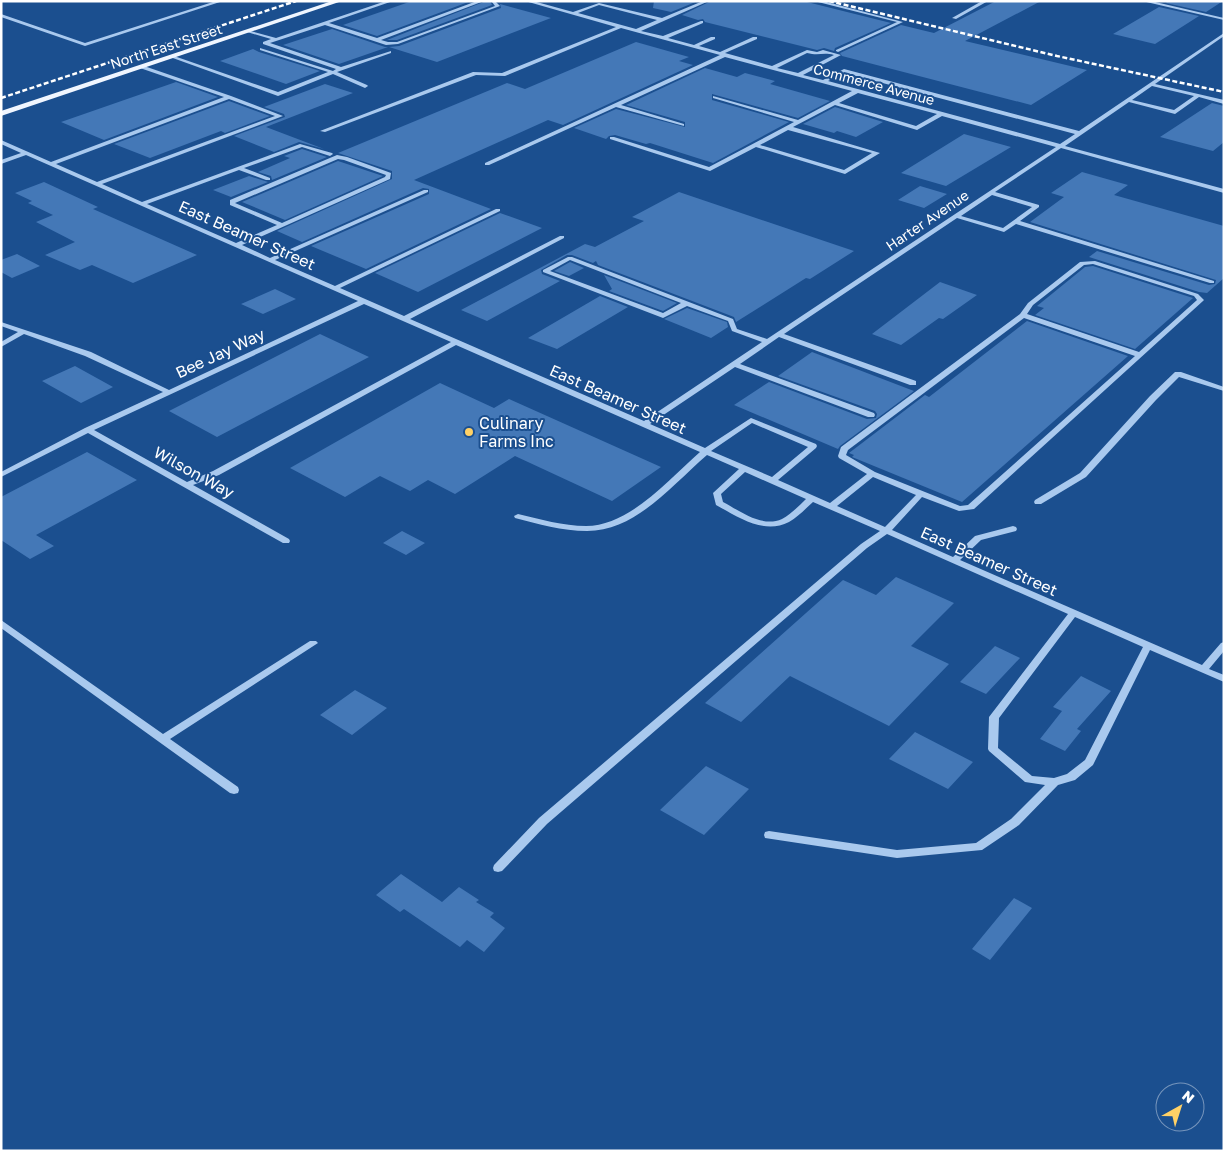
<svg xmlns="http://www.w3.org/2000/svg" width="1225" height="1152" viewBox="0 0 1225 1152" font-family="'Golos Text',sans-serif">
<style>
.building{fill:#4478b7}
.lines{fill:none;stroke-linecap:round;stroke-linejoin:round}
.minor{fill:#a9c9ee;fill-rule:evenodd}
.major{fill:#f0f6ff;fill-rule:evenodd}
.rail{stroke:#fff;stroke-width:2.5;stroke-dasharray:5 2.5;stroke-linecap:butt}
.poi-dot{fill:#ffd166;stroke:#1b4f8f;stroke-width:2}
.labels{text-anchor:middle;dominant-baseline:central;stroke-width:4;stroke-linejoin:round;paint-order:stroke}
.far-street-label{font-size:14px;fill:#fff;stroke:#1b4f8f}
.street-label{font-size:16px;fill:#fff;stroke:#1b4f8f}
.poi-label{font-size:16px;fill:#fff;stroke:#1b4f8f;text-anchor:start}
</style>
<rect width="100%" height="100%" fill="#1b4f8f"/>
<!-- building -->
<path class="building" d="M412,1H471L377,36L343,25Z
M486,1H490L492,5L397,40H387Z
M654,1H698L671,12L653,8Z
M711,1H803L891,23L835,48L834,51L824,48L817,50L705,22L703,19L698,20L682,15Z
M996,1H1041L965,41L1087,70L1031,105L842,56L840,53L901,25L934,33Z
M1168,1H1223L1206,12L1166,3Z
M500,4L551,18L437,62L389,47L399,46L501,8Z
M1159,7L1199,16L1155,44L1113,34Z
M332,29L385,47H388L339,64L283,45Z
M636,42L689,57L679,61L693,65L563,125L548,120L414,180L491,209L366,269L311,246L429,194V189L423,188L302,242L277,231L392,179V171L338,153L507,83L525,89Z
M253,49L259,52L320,71L286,84L220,61Z
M705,68L737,77L745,73L775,81L770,84L830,101L798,118L712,94V100L789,122L713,163L650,143L646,144L615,135L609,136L606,139L574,128L616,109L685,127V122L626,105Z
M176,82L218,97L104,140L61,122Z
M325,84L353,93L266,127L324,149L299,142L274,152L234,136L285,117L284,114L264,107Z
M229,101L270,116L225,133L221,131L150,158L114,144Z
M1212,103L1224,106V142L1213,151L1160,137Z
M835,107L883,122L856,137L837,131L834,133L803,124Z
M964,134L1011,147L946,186L901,173Z
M302,149L327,157L272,180L271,176L258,172L290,158L284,156Z
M338,161L383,176L285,220L242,202Z
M1082,172L1128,185L1114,195L1224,226V278L1207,293L1199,292L1089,257L1097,251L1209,285L1215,284L1216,280L1030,222L1064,197L1051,193Z
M249,176L268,182L231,197L213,190Z
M44,182L98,207L93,209L197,255L133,283L92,265L80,270L45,255L75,242L36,222L53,215L28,203L32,201L15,193Z
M920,186L947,194L924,208L898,200Z
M679,192L854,251L810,279L806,278L736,322L734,317L598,265L596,261L593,263L572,255H567L541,270L542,274L560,281L487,321L461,310L585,244L595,247L644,221L632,217Z
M500,213L542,228L418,292L375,273Z
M17,254L40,266L12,278L1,272V260Z
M570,262L584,268L569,276L554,271Z
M1093,266L1193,298L1135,349L1035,315L1044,308L1037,306L1085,267Z
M604,275L677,303L663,311L609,291L612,289Z
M940,282L977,295L943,319L939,318L901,345L872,334Z
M275,289L296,299L263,314L241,304Z
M600,296L628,307L557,349L528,338Z
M687,308L727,322L728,327L711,338L664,319Z
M1027,321L1128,356L962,502L852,457L854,455L849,453L925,395L929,397Z
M320,334L369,357L217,437L169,411Z
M812,352L914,391L840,446L838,449L734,405L769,382L867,419L876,418L877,414L875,411L778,376Z
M75,366L113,387L81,403L42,381Z
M440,383L494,408L509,399L661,467L612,501L515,456L455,494L428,480L410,491L380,476L345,497L290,468Z
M87,452L137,480L36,535L54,546L30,559L1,540V497Z
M402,531L425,543L406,555L383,543Z
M896,577L954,603L911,646L949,664L889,726L790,676L741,722L705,703L843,580L876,595Z
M995,646L1020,658L986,694L960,682Z
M1081,676L1111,691L1077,729L1081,731L1065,751L1040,739L1062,711L1053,707Z
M355,690L387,708L352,735L320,715Z
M915,732L973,762L948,789L889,759Z
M706,766L749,789L704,835L660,810Z
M401,874L442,902L459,887L479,900L476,902L494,913L490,917L505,928L484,952L467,940L460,947L404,909L400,912L376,895Z
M1014,898L1032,908L990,960L972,949Z"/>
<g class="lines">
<!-- minor -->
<path class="minor" d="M216,1H223L85,46L1,17V14L85,43Z
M386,1H393L329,23L377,38L477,1H484L381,40L388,42H397L495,6L492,2H496L500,6L398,44L386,45L325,25L270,43L341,67L391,51V53L337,72L367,85L368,86L365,88L333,74L278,96L170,57L174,56L278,92L328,72L260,50V48L333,71L336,69L263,44V42L271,39L247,32V30L276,38Z
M525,1H533L573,12L599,3L662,18L703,1H709L641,31L663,36L701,21H703V23L668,38L694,45L711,37H715V39L699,46L720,52L753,37H757V39L725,53L772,66L807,50L817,52L823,50L841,55L803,75L823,80L844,69L1079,131L1224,33V36L1155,84L1224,100V104L1199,97L1175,114L1129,102L1065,146L1224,189V193L1061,148L995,192L1039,205V207L1020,221L1214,281V283H1210L1016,224L1004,232L957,218L784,334L916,381V385H910L779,337L740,364L874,413L875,415L874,417H868L735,367L650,424L705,448L751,418L816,444L817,446L816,448L778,480L830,503L867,474L839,458L838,456L841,447L1020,314L1028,303L1080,262L1095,261L1198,294L1204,300L1203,301L974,509L959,511L922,497L892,530L953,557L975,536L1013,526L1016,527L1017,529L1016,531L981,540L960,560L1202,665L1221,643L1224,642V651L1209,669L1224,675V682L1150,650L1093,765L1075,780L1058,785L1019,825L982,850L897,858L765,838L764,835L765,832L769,831L897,850L976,843L1011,819L1045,785L1025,782L989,751L988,749L989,717L1068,614L887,534L867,548L547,824L502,871L498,872L494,871L493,868L494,865L539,818L861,544L880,531L813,502C805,509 798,517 789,522C764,535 738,517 716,505L713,493L739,469L707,455C672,485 636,531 587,531C562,531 538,524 515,518L514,516L518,514C540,519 563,526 586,526C630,526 669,479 700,452L456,345L219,475L193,485L289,539L290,541L289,543H283L88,433L1,477V472L85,428L163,392L85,356L24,334L1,347V342L18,332L1,326V322L91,352L169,390L358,301L26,155L1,164V160L21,153L1,144V140L51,162L224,97L140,68V66H144L231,96L283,116L102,184L142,202L300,144L332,153L333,154L330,156L302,147L244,168L270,178V180H266L239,170L147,204L236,243L277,225L230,205V200L337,155L347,157L391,173L390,179L242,245L270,258L424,190H428V192L275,260L335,286L496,209H500V211L340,288L404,316L560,236H564V238L410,319L644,421L762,342L732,331L728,321L687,306L663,318L543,272V270L568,257H572L733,319L737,329L767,339L1056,147L942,116L917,130L835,105L793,127L880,153L845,174L756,147L710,171L610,139V137H614L709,167L794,122L713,98V96L798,120L852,91L725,57L621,105L684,124V126L616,107L489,165H485V163L720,55L621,28L505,76L476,75L325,132L320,131L473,72L502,73L616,27ZM599,5L657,20L636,29L578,13ZM807,53C819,56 823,52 834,55L798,73L777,68ZM845,73L1075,134L1060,144L828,81ZM1152,86L1194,96L1174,110L1132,100ZM858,93L937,114L916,126L839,103ZM229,99L275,116L97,182L56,164ZM788,130L872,153L844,170L760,145ZM338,159L344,160L386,175L385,177L282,223L235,203ZM992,195L1032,207L1003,228L961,216ZM570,260L681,303L663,313L550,271ZM1093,264L1194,296L1197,300L1139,352L1027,314L1033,305L1084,265ZM364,304L451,342L213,471L187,482L94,430ZM1024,318L1135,356L968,505L960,506L875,472L846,455L848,450ZM752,423L808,447L772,477L711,451ZM745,472L806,499C799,506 791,514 782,519C762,528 740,511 723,502L721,494ZM873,477L916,495L885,527L837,506ZM1075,617L1143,647L1085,760L1067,774L1054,778L1032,776L998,748L999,718Z
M814,1H823L903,22L838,52L836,51V50L897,22Z
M982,1H988L956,19L952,18Z
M1142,1H1151L1224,18V20Z
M1175,372H1181L1224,387V391L1179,377L1156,400L1086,477L1041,504H1035L1034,502L1035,500L1080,473L1150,396Z
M1,620L163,734L310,641H316L318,643L170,739L238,787L239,790L238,793L234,794L230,793L1,628Z"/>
<!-- major -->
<path class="major" d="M332,1H342L1,116V111Z"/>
<!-- rail -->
<path class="rail" d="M829,1L1057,56L1224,92
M1,98L296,1"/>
</g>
<!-- markers -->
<circle class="poi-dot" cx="469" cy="432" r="5"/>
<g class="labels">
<!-- far-street labels -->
<g class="far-street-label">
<text transform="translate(166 46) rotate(-18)">North East Street</text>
<text transform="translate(874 84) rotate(15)">Commerce Avenue</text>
<text transform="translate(927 220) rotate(-34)">Harter Avenue</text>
</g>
<!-- street labels -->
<g class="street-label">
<text transform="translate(247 235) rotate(24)">East Beamer Street</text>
<text transform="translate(220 353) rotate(-25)">Bee Jay Way</text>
<text transform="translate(618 399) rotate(24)">East Beamer Street</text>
<text transform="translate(194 472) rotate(29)">Wilson Way</text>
<text transform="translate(989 561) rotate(24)">East Beamer Street</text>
</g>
<!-- poi labels -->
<g class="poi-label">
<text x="479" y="423">Culinary<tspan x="479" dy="18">Farms Inc</tspan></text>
</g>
</g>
<!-- border -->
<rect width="1225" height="1152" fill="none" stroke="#ffffff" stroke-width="5"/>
<!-- north arrow -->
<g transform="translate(1180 1107) rotate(39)"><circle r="24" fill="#1b4f8f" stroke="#7695bc"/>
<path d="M0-4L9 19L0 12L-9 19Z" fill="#ffd166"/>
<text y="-8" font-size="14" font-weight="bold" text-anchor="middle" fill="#ffffff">N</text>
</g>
</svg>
